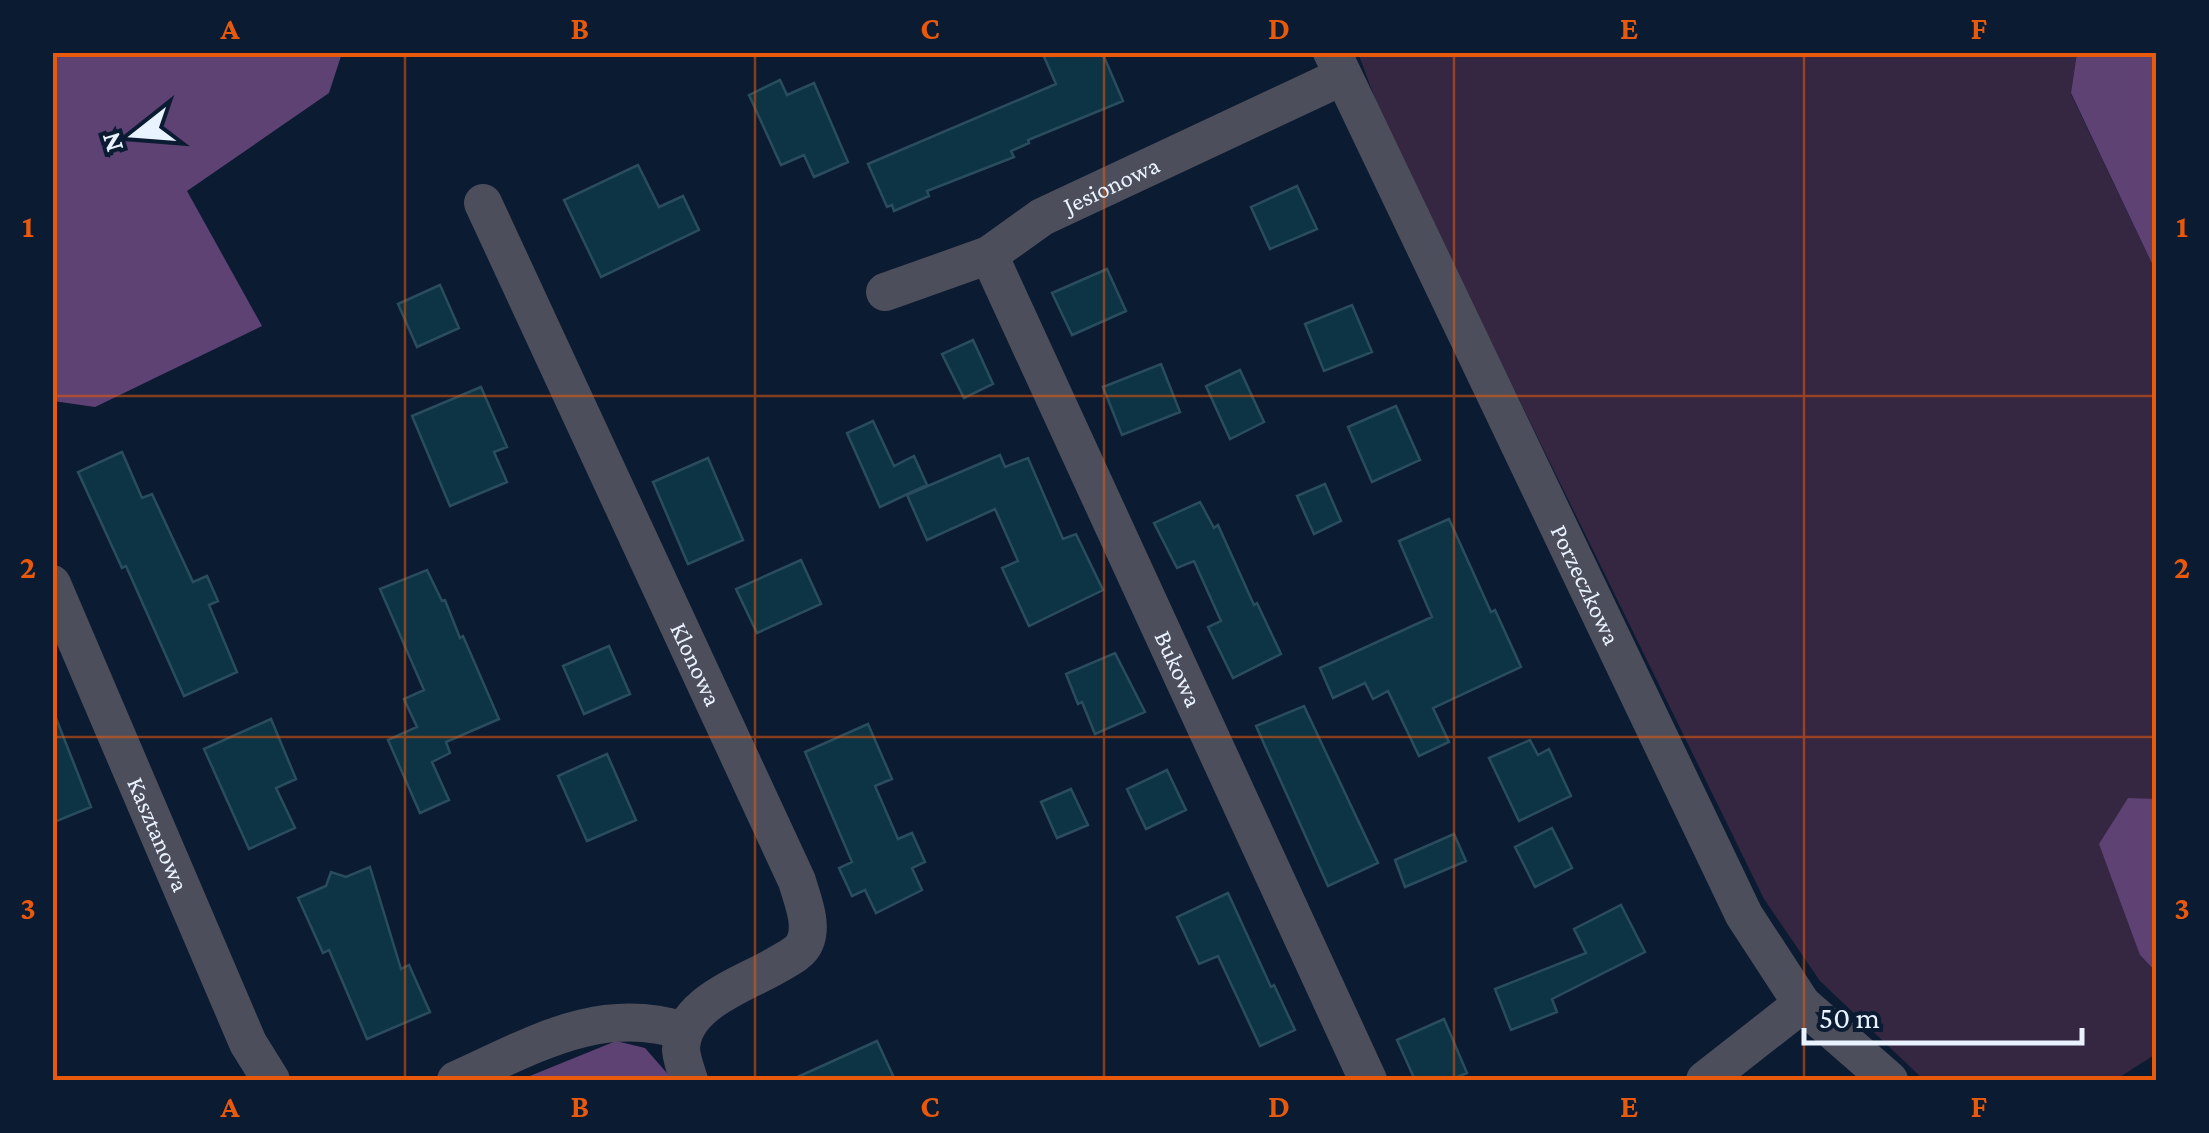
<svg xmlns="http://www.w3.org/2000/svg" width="2209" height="1133" viewBox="0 0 2209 1133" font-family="'Crimson Pro',serif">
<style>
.green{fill:#352642}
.forest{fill:#5e4274}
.building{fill:#0d3444;stroke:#2a4d5e;stroke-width:2.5}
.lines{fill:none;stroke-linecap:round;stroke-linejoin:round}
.minor{stroke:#4d4e5b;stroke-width:38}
.grid{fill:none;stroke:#e8590c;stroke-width:2.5;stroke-opacity:0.55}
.labels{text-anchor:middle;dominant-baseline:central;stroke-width:8;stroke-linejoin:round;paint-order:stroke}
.street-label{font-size:25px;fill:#e9f2ff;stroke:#0b1b32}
.neatline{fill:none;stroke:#e8590c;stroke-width:4}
.grid-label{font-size:32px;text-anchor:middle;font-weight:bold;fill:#e8590c}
</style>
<rect width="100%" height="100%" fill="#0b1b32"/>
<!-- green -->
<path class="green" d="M1358,53H2077L2071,94L2156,272V799H2128L2140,955L2156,972V1054L2115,1080H1924L1820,981L1764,899L1387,130Z"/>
<!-- forest -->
<path class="forest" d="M53,52L342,53L329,93L187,191L262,326L95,407L53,401Z
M2077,53H2156V272L2071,93Z
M2128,798L2156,799V972L2140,955L2099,844Z
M616,1041L645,1048L673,1080H520Z"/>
<!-- building -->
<path class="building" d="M1042,52H1102L1123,101L1028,140L1029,143L1011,151L1014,157L927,191L929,196L894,211L892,205L887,207L868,164L1056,84Z
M780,80L787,95L814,83L848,162L814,177L804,155L781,165L749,95Z
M638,165L659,207L683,196L699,230L601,277L564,200Z
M1297,186L1317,229L1270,249L1251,207Z
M1107,269L1126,311L1072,335L1052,293Z
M440,285L459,328L417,347L398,304Z
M1352,305L1372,352L1324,371L1305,324Z
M973,340L993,384L964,398L942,354Z
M1161,364L1180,412L1122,435L1103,387Z
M1240,370L1264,422L1230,439L1206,386Z
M481,387L507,447L494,452L507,482L450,506L412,416Z
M1396,406L1420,460L1372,482L1348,427Z
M873,421L894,466L914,456L927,485L880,507L847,433Z
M122,452L142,498L152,494L193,582L207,576L218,601L209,605L237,672L184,696L126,566L122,568L78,472Z
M1000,455L1005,467L1028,458L1063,539L1076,534L1103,590L1029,626L1002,568L1018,561L995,509L927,540L907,495Z
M708,458L743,540L688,564L653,482Z
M1325,484L1341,521L1314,534L1297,496Z
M1200,502L1214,528L1218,525L1254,605L1257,603L1281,654L1233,678L1208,627L1221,621L1194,561L1177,568L1154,523Z
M1449,519L1491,612L1495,610L1521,667L1433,708L1449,742L1419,756L1388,691L1373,699L1365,683L1333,698L1320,668L1432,617L1399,541Z
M801,560L821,604L757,633L736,589Z
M427,570L442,601L445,600L460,638L463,636L499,719L446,742L450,753L432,762L449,800L420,813L388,740L417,727L404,699L424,690L380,589Z
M609,646L630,694L584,714L563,666Z
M1115,653L1145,712L1095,734L1082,702L1078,704L1066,674Z
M1304,706L1378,863L1328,886L1256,726Z
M54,713L91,807L52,823V714Z
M271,719L296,779L276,788L295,828L249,849L204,749Z
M868,724L892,779L875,786L898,839L912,833L925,862L912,868L922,890L876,913L865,890L852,896L839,868L852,862L805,752Z
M1530,740L1538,755L1549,749L1571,796L1519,821L1489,758Z
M607,754L636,820L587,841L558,776Z
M1167,770L1186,810L1146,829L1127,789Z
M1071,789L1088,825L1057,838L1041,802Z
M1552,828L1572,868L1535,887L1515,847Z
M1454,834L1466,861L1405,887L1395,860Z
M370,867L401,969L409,965L430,1012L367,1039L329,950L323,953L298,898L326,886L331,872L346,877Z
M1228,893L1271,987L1274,985L1295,1030L1260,1046L1218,956L1199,964L1177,917Z
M1621,905L1645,952L1552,999L1557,1012L1511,1030L1495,989L1586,953L1574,929Z
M1444,1019L1467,1073L1450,1080H1415L1397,1040Z
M877,1041L895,1080H791Z"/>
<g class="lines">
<!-- minor -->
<g class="minor">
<path id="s1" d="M1332,52L1744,915L1802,1004L1889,1080"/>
<path id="s2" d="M483,203L797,881C802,899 813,924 805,942C801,953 785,960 775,966C742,985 681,1004 681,1050C682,1060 686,1071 689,1080"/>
<path id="s3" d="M989,255L1368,1080"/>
<path id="s4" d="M885,292L989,255L1042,217L1341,77"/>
<path id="s5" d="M52,584L248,1043L271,1080"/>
<path d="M456,1080C532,1046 599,1004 684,1031"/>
<path d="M1705,1080L1802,1004"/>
</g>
</g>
<!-- grid -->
<path class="grid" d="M405,52V1080M755,52V1080M1104,52V1080M1454,52V1080M1804,52V1080M52,396H2156M52,737H2156"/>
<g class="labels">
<!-- street labels -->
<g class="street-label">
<text stroke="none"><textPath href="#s4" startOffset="252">Jesionowa</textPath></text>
<text stroke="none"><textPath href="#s1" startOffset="590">Porzeczkowa</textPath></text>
<text stroke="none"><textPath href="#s2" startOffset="508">Klonowa</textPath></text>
<text stroke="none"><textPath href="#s3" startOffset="455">Bukowa</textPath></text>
<text stroke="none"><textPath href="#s5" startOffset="272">Kasztanowa</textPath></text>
</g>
</g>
<!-- border -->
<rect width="2209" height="1133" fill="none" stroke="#0b1b32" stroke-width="110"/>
<!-- north arrow -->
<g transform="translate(135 135) rotate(253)" stroke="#0b1b32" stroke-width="8" paint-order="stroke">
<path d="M0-8L18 38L0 25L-18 38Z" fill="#e9f2ff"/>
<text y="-15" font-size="28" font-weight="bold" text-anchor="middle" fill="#e9f2ff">N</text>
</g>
<!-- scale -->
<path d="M1804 1028v15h278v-15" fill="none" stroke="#e9f2ff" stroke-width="5"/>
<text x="1819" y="1028" font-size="30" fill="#e9f2ff" stroke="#0b1b32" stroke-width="8" paint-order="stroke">50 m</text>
<rect x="55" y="55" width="2099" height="1023" class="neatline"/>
<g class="grid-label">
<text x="230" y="39">A</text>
<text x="580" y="39">B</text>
<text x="930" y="39">C</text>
<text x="1279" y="39">D</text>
<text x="1629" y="39">E</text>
<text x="1979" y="39">F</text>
<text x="28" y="237">1</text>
<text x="2182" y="237">1</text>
<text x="28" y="578">2</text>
<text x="2182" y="578">2</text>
<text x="28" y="919">3</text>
<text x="2182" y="919">3</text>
<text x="230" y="1117">A</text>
<text x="580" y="1117">B</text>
<text x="930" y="1117">C</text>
<text x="1279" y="1117">D</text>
<text x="1629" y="1117">E</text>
<text x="1979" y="1117">F</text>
</g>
</svg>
